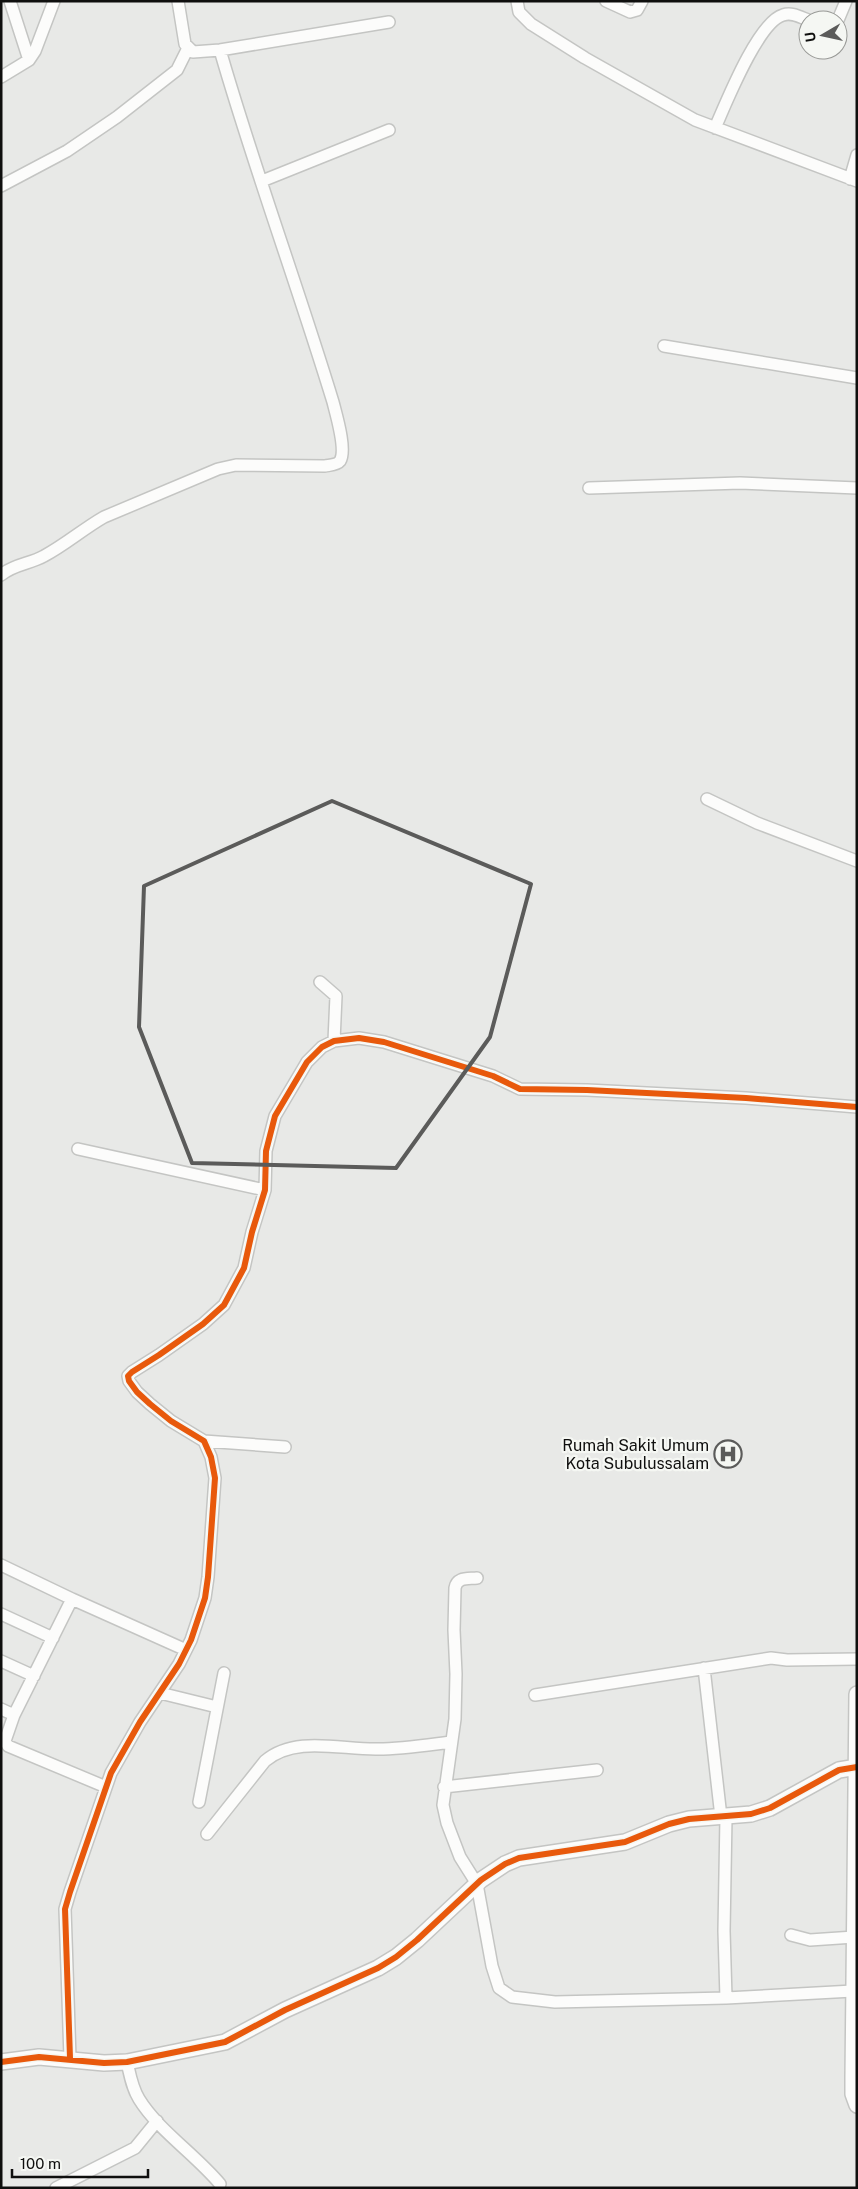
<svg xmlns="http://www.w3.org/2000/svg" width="858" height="2189" viewBox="0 0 858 2189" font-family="'Public Sans',sans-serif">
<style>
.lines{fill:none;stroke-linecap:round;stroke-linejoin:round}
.street-casing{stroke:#c4c5c3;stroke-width:14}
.secondary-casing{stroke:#c4c5c3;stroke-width:18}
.street{stroke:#fcfcfb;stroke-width:11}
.secondary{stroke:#fcfcfb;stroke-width:15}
.cycleway-casing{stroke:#f5f7f3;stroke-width:9}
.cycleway{stroke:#e8590c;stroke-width:6}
.marked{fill:none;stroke:#5b5b5a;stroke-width:4;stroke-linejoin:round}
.labels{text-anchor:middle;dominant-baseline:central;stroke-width:4.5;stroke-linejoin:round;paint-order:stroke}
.poi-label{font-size:16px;fill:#0f0f0e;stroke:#f5f7f3;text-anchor:end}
</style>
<rect width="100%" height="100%" fill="#e8e9e7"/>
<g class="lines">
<!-- street casing -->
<g class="street-casing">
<path id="street" d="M10,1L29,60
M178,1L185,44L193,52L220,50L389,22
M517,1L519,12L531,24L585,58L695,120L857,181
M606,1L630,12L637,10L642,1
M838,20L846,1
M1,77L29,60L35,51L54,1
M715,128C726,103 758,22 783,15C792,12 800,17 808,20
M850,179L857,155
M262,181L389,130
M1,186L67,151L117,117L177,70L188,48
M664,346L857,378
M589,488L740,483L857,488
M1,575C14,564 30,564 44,556C65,545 83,529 104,517L218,469L236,465L325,466C330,465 337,465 340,461C347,450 336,414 333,402C297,284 254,168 220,50
M707,799L757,823L857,861
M320,982L336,996L334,1041
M78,1149L265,1190
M204,1441L285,1447
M1,1565L72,1599L186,1650
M477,1578C467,1579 457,1577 455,1588L454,1630L456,1674L455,1719L443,1805L447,1823L460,1857L477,1884L492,1966L499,1988L512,1997L555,2002L726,1998L853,1991
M72,1599L14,1715L5,1741L8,1746L106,1787
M1,1614L53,1638
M1,1661L34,1676
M704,1668L721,1817
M160,1693L217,1707
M535,1695L771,1658L787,1660L857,1659
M1,1709L14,1715
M444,1787L597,1770
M199,1802L224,1673
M207,1834L265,1761C295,1735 342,1750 378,1749C402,1749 427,1745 451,1742
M791,1935L810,1940L854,1937
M726,1998L724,1931L726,1817
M70,2058L65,1909L70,1892L111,1773L140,1722L179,1664L191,1640L205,1598L208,1577L215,1478L211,1457L204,1441L171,1421L150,1404L137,1392L129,1381L128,1376L132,1372L159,1355L203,1324L224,1305L244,1268L252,1232L265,1190L266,1151L275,1116L307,1062L322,1047L334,1041L359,1038L384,1042L493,1076L520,1089L587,1090L746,1098L857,1107
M127,2062C130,2075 132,2088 139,2099C158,2130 196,2155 220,2184
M56,2188L135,2148L157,2121"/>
</g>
<!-- secondary casing -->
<g class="secondary-casing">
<path id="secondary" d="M857,1694L853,2078V2094L857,2105
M1,2062L39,2057L104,2063L127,2062L225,2042L285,2010L378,1968L396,1957L417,1940L481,1880L505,1864L519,1858L625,1842L669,1824L689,1819L751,1814L770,1808L839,1770L857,1767"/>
</g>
<!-- street -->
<use href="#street" class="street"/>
<!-- secondary -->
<use href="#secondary" class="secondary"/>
<!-- cycleway casing -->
<g class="cycleway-casing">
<path id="cycleway" d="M70,2058L65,1909L70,1892L111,1773L140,1722L179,1664L191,1640L205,1598L208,1577L215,1478L211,1457L204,1441L171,1421L150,1404L137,1392L129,1381L128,1376L132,1372L159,1355L203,1324L224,1305L244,1268L252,1232L265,1190L266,1151L275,1116L307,1062L322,1047L334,1041L359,1038L384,1042L493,1076L520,1089L587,1090L746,1098L857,1107
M1,2062L39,2057L104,2063L127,2062L225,2042L285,2010L378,1968L396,1957L417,1940L481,1880L505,1864L519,1858L625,1842L669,1824L689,1819L751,1814L770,1808L839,1770L857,1767"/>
</g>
<!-- cycleway -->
<use href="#cycleway" class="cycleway"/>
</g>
<!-- marked area -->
<path class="marked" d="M332,801L531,884L490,1037L396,1168L192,1163L139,1027L144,886Z"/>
<!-- icons -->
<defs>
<g id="hospital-ring" transform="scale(1.4375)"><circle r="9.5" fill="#f5f7f3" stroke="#5b5b5a" stroke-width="1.5"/><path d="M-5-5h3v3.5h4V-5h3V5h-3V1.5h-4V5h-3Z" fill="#5b5b5a"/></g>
</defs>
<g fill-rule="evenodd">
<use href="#hospital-ring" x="728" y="1454"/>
</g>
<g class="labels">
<!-- poi labels -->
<g class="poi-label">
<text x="709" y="1445">Rumah Sakit Umum<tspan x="709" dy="18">Kota Subulussalam</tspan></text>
</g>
</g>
<!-- border -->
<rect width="858" height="2189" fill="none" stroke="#0f0f0e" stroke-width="5"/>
<!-- north arrow -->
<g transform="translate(823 35) rotate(261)"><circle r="24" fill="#f5f7f3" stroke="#999a97"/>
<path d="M0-4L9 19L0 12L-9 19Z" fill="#5b5b5a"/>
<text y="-8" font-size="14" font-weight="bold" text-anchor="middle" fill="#0f0f0e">U</text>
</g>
<!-- scale -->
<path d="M12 2169v8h136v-8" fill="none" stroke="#0f0f0e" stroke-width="2.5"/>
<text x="20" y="2169" font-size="15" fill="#0f0f0e" stroke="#f5f7f3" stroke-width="4" paint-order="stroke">100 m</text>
</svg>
